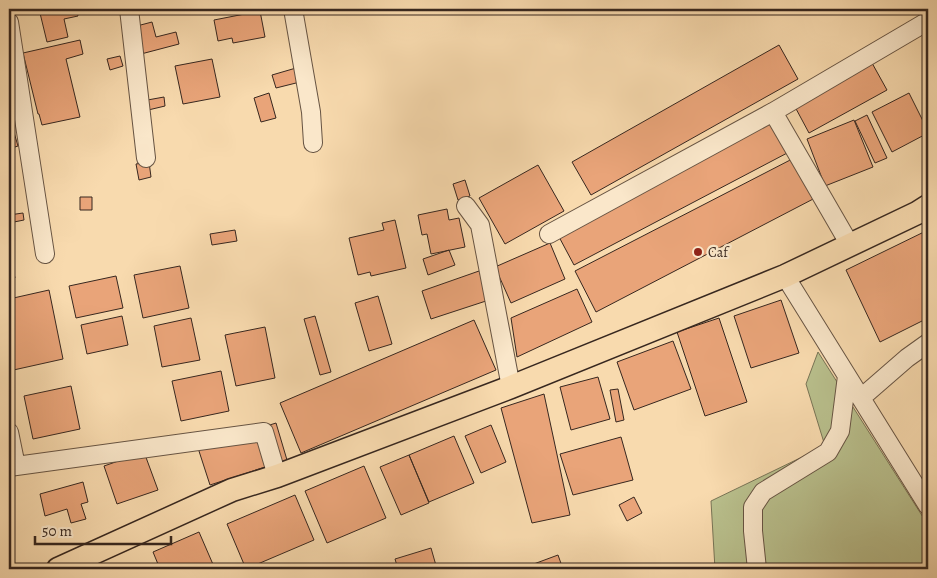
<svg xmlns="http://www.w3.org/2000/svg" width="937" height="578" viewBox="0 0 937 578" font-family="Alegreya,serif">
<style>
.green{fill:#b9c08d;stroke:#787456}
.building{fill:#e9a479;stroke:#37271f}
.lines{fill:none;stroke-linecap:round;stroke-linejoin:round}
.minor-casing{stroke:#675443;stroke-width:20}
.major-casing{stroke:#37271f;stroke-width:25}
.minor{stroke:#fae7ca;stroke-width:18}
.major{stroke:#f8daae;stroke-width:22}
.poi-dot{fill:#8f2418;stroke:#fae7ca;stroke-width:2}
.labels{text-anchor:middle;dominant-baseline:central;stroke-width:4.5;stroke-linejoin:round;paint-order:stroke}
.poi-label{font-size:14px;fill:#37271f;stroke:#fae7ca;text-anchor:start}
</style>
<rect width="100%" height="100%" fill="#f8daae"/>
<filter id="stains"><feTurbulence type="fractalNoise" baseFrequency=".004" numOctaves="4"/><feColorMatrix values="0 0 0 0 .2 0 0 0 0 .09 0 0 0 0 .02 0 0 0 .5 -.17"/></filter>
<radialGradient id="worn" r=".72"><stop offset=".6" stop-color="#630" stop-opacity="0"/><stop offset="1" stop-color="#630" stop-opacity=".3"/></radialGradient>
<!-- green -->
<path class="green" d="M818,352L928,525V569H715L711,501L825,446L806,384Z"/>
<!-- building -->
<path class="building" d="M39,9H76L78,16L64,19L68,37L47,42Z
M170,9H196V10L171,13Z
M260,11L265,37L233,43L232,38L218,41L214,20Z
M152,22L156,37L176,32L179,44L141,54L133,27Z
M80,40L83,54L66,59L80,117L42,125L39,114H38L23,53Z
M779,45L798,79L591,195L572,162Z
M120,56L123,66L110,70L107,59Z
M212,59L220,97L183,104L175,66Z
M872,63L887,90L809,133L794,105Z
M296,68L300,82L276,88L272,75Z
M269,93L276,118L261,122L254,98Z
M909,93L928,131V133L892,152L872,112Z
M164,97L165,106L144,111L142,101Z
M867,115L887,158L875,163L855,121Z
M775,120L791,151L574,265L558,235Z
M854,120L873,167L825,186L807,139Z
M13,129L18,146L9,149V130Z
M796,157L817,197L596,312L575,271Z
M149,162L151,177L139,180L136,164Z
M538,165L564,211L505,244L479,198Z
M465,180L470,196L458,200L453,184Z
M80,197H92V210H80Z
M447,209L449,220L459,218L465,247L431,254L427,234L422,235L418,215Z
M23,213L24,220L9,223V215Z
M395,220L406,268L371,276L370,272L358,275L349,238L384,230L382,223Z
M235,230L237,241L212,245L210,234Z
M928,230V318L880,342L846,270Z
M550,243L565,279L511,303L495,267Z
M9,250L15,278L9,279Z
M449,250L455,265L428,275L423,259Z
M180,266L189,308L143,318L134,275Z
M479,271L489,300L431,319L422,291Z
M116,276L123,308L76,318L69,286Z
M577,289L592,322L517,357L511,318Z
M49,290L63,359L9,371V299Z
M378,296L392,344L369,351L355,303Z
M781,300L799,353L751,368L734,316Z
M122,316L128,345L87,354L81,325Z
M315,316L331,372L320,375L304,319Z
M191,318L200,360L162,367L154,326Z
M719,318L747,402L705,416L677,332Z
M474,320L496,370L301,453L280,403Z
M265,327L275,378L236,386L225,335Z
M673,341L691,389L634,410L617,362Z
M221,371L229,411L181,421L172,381Z
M598,377L610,419L571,430L560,387Z
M71,386L80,429L33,439L24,396Z
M618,389L624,420L616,422L610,390Z
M544,394L570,515L532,523L501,408Z
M276,423L287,460L210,485L198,448Z
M491,425L506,462L481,473L465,436Z
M454,436L474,483L429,502L409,455Z
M621,437L633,480L573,495L560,454Z
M144,452L158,490L117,504L104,466Z
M409,455L429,503L401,515L380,467Z
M364,466L386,518L327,543L305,491Z
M83,482L88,502L81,504L86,519L71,523L67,509L45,516L40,494Z
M9,486L14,514L9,515Z
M295,495L314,540L246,569L227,524Z
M634,497L642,513L627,521L619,505Z
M199,532L215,569H160L153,552Z
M431,548L437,569H398L395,559Z
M558,555L563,569H532L531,565Z"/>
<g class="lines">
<!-- minor casing -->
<g class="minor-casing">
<path id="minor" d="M129,9L146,158
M293,9L311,112L313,143
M9,22L45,254
M773,112L850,245
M466,206L480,225L511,387
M549,234L773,112L928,21
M785,276L928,506
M861,398L907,358L928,343
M9,432L16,466
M9,467L264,432L277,476
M757,569L753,531V507L763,492L828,452L840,431L847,376"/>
</g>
<!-- major casing -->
<g class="major-casing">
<path id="major" d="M58,569L232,490L277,476L511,387L785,276L917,213L928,206"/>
</g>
<!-- minor -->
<use href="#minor" class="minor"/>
<!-- major -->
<use href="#major" class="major"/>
</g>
<!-- markers -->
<circle class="poi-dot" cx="698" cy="252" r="5"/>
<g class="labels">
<!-- poi labels -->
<g class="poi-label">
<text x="708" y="252">Caf</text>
</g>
</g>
<!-- margin -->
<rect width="937" height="578" fill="none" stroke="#f8daae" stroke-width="30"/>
<rect x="10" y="10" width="917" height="558" fill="none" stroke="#37271f" stroke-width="2.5"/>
<rect x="15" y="15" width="907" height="548" fill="none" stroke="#37271f"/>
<!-- scale -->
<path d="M35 536v8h136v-8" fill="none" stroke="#37271f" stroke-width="2.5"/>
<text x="42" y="536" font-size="15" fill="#37271f" stroke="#fae7ca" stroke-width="4" paint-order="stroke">50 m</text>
<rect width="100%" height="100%" filter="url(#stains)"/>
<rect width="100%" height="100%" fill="url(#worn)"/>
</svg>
